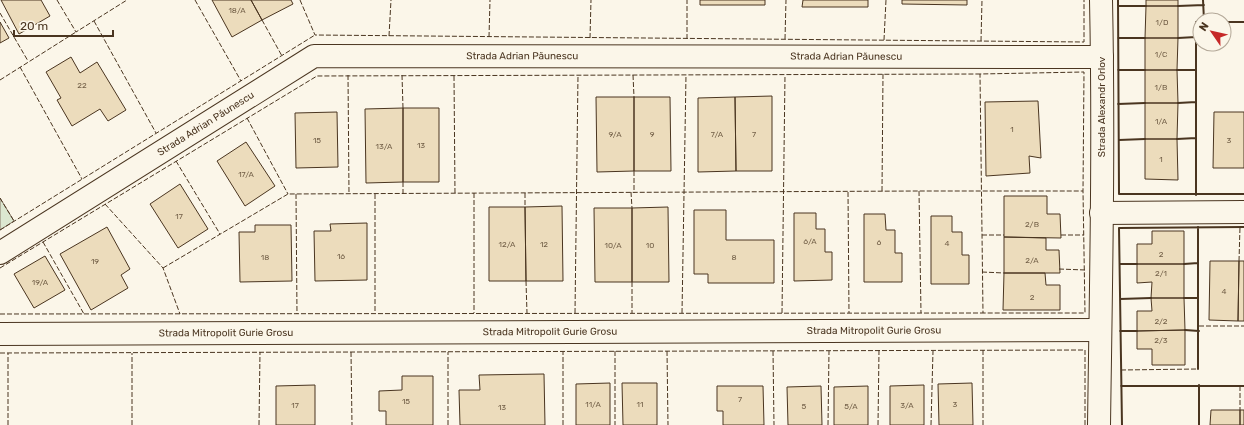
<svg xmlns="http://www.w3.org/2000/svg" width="1244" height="425" viewBox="0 0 1244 425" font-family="Rubik,sans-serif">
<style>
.green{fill:#dce7d0;stroke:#887966}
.building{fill:#ecdcbc;stroke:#4a3520}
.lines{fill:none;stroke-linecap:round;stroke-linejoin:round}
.street-casing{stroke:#4a3520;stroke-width:24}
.street{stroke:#fbf6e9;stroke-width:22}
.fence{stroke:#4a3520;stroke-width:1;stroke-dasharray:5 2;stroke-linecap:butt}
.wall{stroke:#4a3520;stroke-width:2}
.labels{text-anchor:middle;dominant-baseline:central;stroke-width:3;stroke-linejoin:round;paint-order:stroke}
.number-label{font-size:8px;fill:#725f47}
.street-label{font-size:10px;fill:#4a3520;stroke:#fbf6e9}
</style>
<rect width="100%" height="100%" fill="#fbf6e9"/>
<!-- green -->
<path class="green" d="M0,198L14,221L0,230Z"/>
<!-- building -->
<path class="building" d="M1,0H41L50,16L19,34Z
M212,0H251L262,20L232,37Z
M251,0H291L293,4L262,20Z
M700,0H765V5H700Z
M803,0H868V7H802Z
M902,0H967V5L902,4Z
M1146,0H1178V6H1146Z
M1146,6H1178V38H1145Z
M0,22L9,38L0,43Z
M1145,38H1178L1177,70H1145Z
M71,57L80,73L97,62L126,110L108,121L100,109L72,126L57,100L61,98L46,72Z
M1145,70H1177L1178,103H1145Z
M772,96V171H736L735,97Z
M596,97H634V171L597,172Z
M634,97H670L671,171H634Z
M735,97L736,171L698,172V98Z
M1038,101L1041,158L1029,156L1030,173L986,176L985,102Z
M1145,103H1178L1177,139H1145Z
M403,108V182L366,183L365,109Z
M403,108H439V182H403Z
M337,112L338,167L296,168L295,113Z
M1214,112H1244V168H1213Z
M1145,139H1177L1178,180L1145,179Z
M246,142L275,186L245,206L217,161Z
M180,184L208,229L178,248L150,204Z
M1004,196H1047V214H1060L1061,238L1004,237Z
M562,206L563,281H526L525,207Z
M489,207H525L526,281H489Z
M668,207L669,282H632V208Z
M594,208H632V282H595Z
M694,210H726V240H774V283H708V274H694Z
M794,213H816V229H825V252H832V280L794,281Z
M864,214H885L886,230H895V253H902V282H864Z
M931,216H952V232H962V255H969V284H931Z
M367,223V280L315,281L314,231H331L330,224Z
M255,225H291L292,281L240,282L239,232H255Z
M107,227L130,269L121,275L128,288L91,310L60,254Z
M1152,231H1184V264H1137V244H1152Z
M1004,237L1046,238V250H1059L1060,273H1004Z
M45,256L65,290L34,308L14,274Z
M1210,261H1239L1238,321L1209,320Z
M1239,261H1244V321H1238Z
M1137,264H1184V298H1151L1152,282L1137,283Z
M1004,273H1045L1046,285H1060V310H1003Z
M1151,298H1184L1185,330L1137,331V311H1152Z
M1185,330V365H1152V349H1137V331Z
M544,374L545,425H460L459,390H480L479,375Z
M402,376H433V425H386V411H379V391L402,390Z
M610,383V425H576V384Z
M622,383H657V425H623Z
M972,383L973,425H939L938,384Z
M315,385V425H276V386Z
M924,385V425H890V386Z
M717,386H763L764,425H723V411H717Z
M821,386L822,425H788L787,387Z
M868,386V425H834V387Z
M1211,410H1240V425H1210Z
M1240,410H1244V425H1240Z"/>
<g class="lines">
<!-- street casing -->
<g class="street-casing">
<g id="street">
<path d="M1101,213L1244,212"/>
<path id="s1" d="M0,253L314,56L1102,57"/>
<path id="s2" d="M0,334L1100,330"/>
<path d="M1099,425C1101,283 1104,142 1101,0"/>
</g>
</g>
<!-- street -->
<use href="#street" class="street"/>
<!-- fence -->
<path class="fence" d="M57,0L76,32L127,0
M195,0L241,81
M300,0L315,35L1084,42V0
M0,13L28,61
M262,20L282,56
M94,21L156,133
M389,36L391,0
M489,37L490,0
M590,38L591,0
M687,39V0
M785,39L786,0
M884,40L886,0
M981,41L982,0
M20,67L82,179
M348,75L349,194
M402,75L403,108
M633,75L634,97
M454,76L455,194
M0,80L76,32
M247,118L288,194
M176,161L220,234
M634,171V193
M882,191L883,74
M919,191L921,313
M631,192L632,208
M848,192L849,313
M474,193V313
M525,193V207
M296,194L297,314
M375,194V313
M403,194V182
M0,198L14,221
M105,204L163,268L180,314
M0,230L315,35
M982,235H1004
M1061,235H1084
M43,242L84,314
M1239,261L1240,227
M0,268L317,76L980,74
M163,268L288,194L919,191H1083L1084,72L980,74L983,313H1085L1083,191
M1059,269L1085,270
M982,272L1004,273
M526,281L527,313
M632,282V313
M575,313L578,75
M682,313L686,75
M782,313L785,75
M0,314L983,313
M1199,326H1244
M983,350V425
M615,351V425
M667,351L668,425
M773,351L774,425
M351,352L352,425
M0,353L1085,350V425
M1121,370L1198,369
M1240,386V410
M8,425V353
M132,425V353
M259,425L260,352
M448,425V352
M563,425V352
M828,425L829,351
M878,425L879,350
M931,425L933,351"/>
<!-- wall -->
<path class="wall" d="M1118,0L1119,194H1244
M1203,0L1204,20
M1118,6H1146
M1178,6L1204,5
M1224,22H1244
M1118,38H1145
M1178,38L1196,37
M1118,70H1145
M1177,70H1196
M1178,103L1196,102
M1118,104L1145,103
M1177,139L1196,138
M1119,140L1145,139
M1196,195V22H1200
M1198,227V369
M1120,264H1137
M1184,264L1198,263
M1184,298H1198
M1120,299L1151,298
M1185,330L1199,331
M1120,331H1137
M1199,385V425
M1121,386H1244
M1122,425L1119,228L1244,227"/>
</g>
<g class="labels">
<!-- number labels -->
<g class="number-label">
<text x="237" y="10">18/A</text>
<text x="1162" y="22">1/D</text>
<text x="1161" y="54">1/C</text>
<text x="82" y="85">22</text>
<text x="1161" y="87">1/B</text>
<text x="1161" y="121">1/A</text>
<text x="1012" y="129">1</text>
<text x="615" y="134">9/A</text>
<text x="652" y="134">9</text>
<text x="717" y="134">7/A</text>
<text x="754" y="134">7</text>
<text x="317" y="140">15</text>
<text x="1229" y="140">3</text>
<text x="421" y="145">13</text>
<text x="384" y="146">13/A</text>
<text x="1161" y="159">1</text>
<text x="246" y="174">17/A</text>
<text x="179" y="216">17</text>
<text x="1032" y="224">2/B</text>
<text x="810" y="241">6/A</text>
<text x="879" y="242">6</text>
<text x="947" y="243">4</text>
<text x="507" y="244">12/A</text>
<text x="544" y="244">12</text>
<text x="613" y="245">10/A</text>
<text x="650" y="245">10</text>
<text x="1161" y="254">2</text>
<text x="341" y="256">16</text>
<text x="265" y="257">18</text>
<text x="734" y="257">8</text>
<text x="1032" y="260">2/A</text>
<text x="95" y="261">19</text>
<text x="1161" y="273">2/1</text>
<text x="40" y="282">19/A</text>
<text x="1224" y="291">4</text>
<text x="1032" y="297">2</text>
<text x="1161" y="321">2/2</text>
<text x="1161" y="340">2/3</text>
<text x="740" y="399">7</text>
<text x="406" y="401">15</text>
<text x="593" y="404">11/A</text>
<text x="640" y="404">11</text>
<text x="955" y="404">3</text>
<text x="295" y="405">17</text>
<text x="907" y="405">3/A</text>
<text x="804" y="406">5</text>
<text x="851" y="406">5/A</text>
<text x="502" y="407">13</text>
</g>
<!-- street labels -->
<g class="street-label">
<text stroke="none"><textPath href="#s1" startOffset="579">Strada Adrian Păunescu</textPath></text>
<text stroke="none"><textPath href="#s1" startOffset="903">Strada Adrian Păunescu</textPath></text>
<text transform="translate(1102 107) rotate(-90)">Strada Alexandr Orlov</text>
<text stroke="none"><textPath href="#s1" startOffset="243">Strada Adrian Păunescu</textPath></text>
<text stroke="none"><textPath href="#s2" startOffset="874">Strada Mitropolit Gurie Grosu</textPath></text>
<text stroke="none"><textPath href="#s2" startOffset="550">Strada Mitropolit Gurie Grosu</textPath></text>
<text stroke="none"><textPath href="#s2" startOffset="226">Strada Mitropolit Gurie Grosu</textPath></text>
</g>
</g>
<!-- north arrow -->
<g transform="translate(1212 32) rotate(304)"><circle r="19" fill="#fbf6e9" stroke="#b4a999"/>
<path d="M0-3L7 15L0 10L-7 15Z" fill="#c62828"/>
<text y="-6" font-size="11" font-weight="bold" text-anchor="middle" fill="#4a3520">N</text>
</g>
<!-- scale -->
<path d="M14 30v6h99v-6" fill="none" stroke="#4a3520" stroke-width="2"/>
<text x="20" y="30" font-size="12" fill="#4a3520" stroke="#fbf6e9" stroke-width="3" paint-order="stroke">20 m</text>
</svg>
